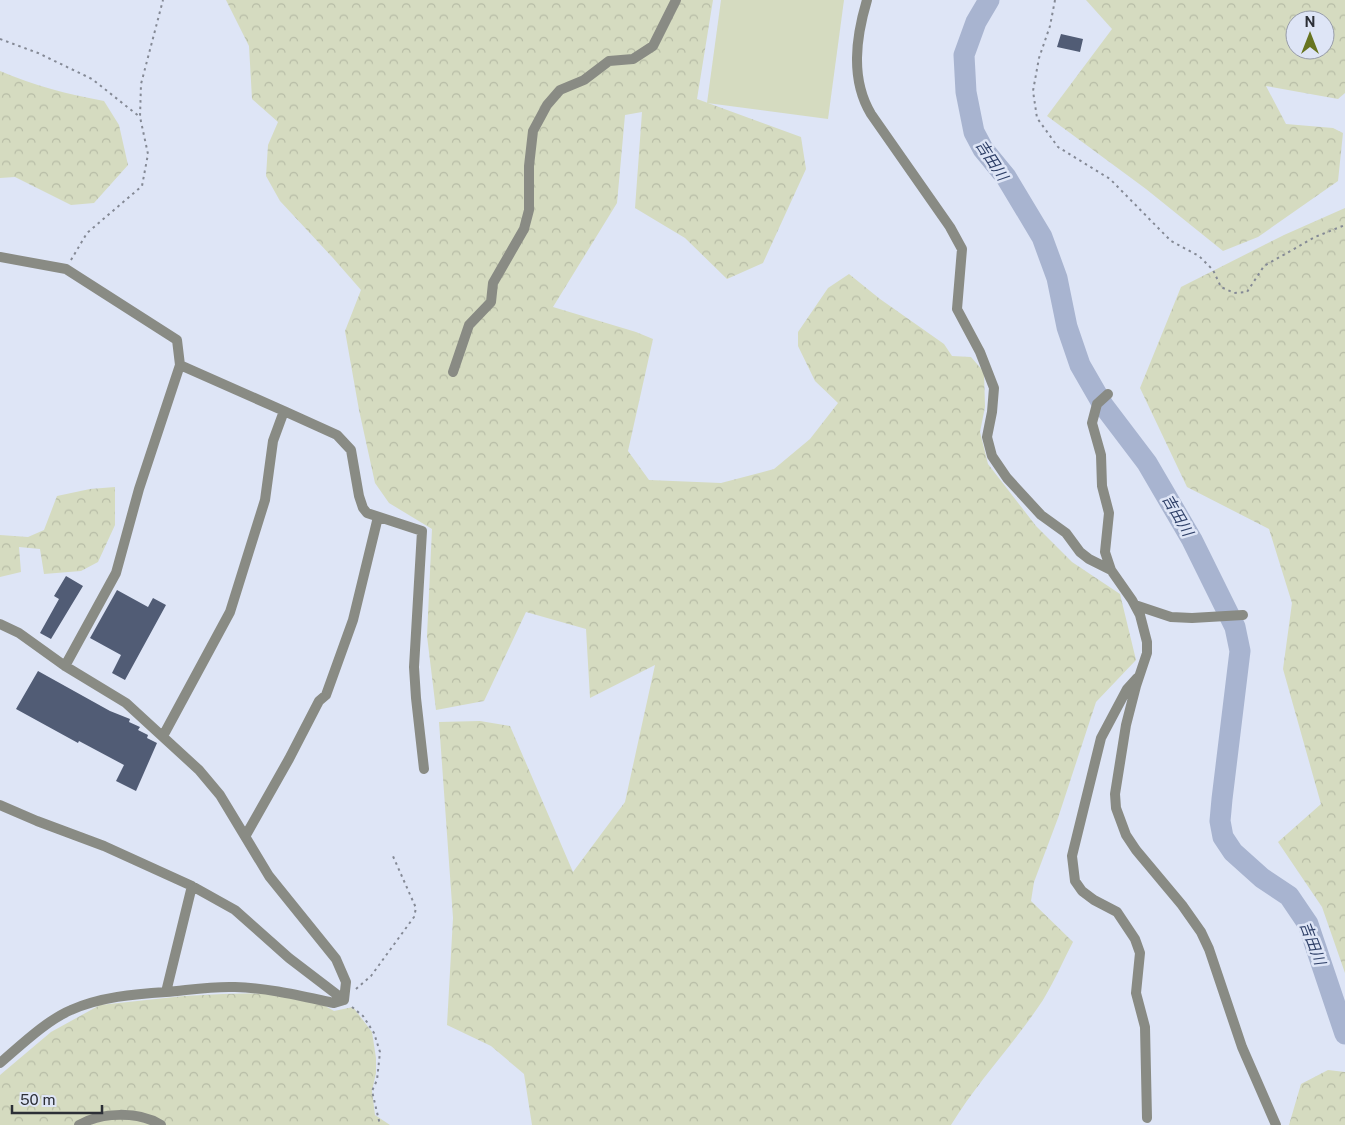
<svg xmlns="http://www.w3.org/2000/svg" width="1345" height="1125" viewBox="0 0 1345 1125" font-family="'Public Sans','Noto Sans JP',sans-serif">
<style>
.forest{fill:url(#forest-crowns);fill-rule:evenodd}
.park{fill:#d5dbc0}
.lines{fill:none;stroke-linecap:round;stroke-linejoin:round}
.river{stroke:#a8b4d0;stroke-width:21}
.building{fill:#515c75}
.path{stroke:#848995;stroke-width:2;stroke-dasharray:2.5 4;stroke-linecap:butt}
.minor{stroke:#898b84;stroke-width:10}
.tertiary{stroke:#898b84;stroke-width:10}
.labels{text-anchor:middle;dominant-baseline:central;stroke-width:5;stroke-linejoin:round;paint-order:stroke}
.water-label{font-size:15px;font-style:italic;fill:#2f4068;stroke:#dee5f6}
</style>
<defs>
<pattern id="forest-crowns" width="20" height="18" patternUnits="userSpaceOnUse" patternTransform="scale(1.25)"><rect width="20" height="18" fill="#d5dbc0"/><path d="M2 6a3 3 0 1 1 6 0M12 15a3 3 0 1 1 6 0" fill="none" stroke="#b7bca6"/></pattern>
</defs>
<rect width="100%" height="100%" fill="#dee5f6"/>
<!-- forest -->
<path class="forest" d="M226,0H713L697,99L801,137L806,169L763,263L727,279L685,238L635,208L642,112L625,115L617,203L553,307L636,332L653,339L628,451L649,480L721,483L774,469L810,439L838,403L815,381L798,346V332L828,288L849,274L880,299L944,344L952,356L971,357L984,372L985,407L980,432L988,464L1036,526L1072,562L1120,594L1136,660L1096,702L1058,818L1034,882L1031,901L1073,942C1063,961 1054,982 1043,1000C1014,1044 978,1081 951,1125H532L524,1074L491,1046L447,1025L453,918L439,722L480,721L510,726L573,872L625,802L655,665L590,698L586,629L526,612L484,701L436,710L427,636L432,529L389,503L375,483L359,410L345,331L361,290L333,258L280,201L266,176L268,145L278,122L252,99L249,46Z
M1086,0H1345V93L1338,99L1266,86L1286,124L1333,128L1343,133L1338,181L1258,237L1223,251L1146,189L1047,116L1112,29ZM1295,20H1325V50H1295Z
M0,71C35,86 67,94 104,101L119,125L128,165L94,203L71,205L15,177L0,178Z
M1345,208V973L1322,907L1278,842L1321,804L1283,669L1292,603L1269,529L1187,487L1140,388L1181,287L1284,235Z
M115,487V525L98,562L81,571L44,574L40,549L19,547L21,572L0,577V535L28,537L44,530L57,496L90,489Z
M275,993L320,1003L334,1011L353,1007L372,1032L376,1058V1073L372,1091L375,1115L390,1125H0V1075L51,1032L100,1005L184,996L223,994Z
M1328,1070L1345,1072V1125H1289L1301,1084Z"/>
<!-- park -->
<path class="park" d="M721,0H844L828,119L707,103Z"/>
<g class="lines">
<!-- river -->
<path class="river" d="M989,0L976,22L964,55L966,92L974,132L983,149L1006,177L1042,237L1057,278L1067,327L1080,365L1103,405L1147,463L1192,540L1235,627L1240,651L1222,799L1220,821L1223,837L1233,852L1262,878L1289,896L1308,924L1345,1034"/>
</g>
<!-- building -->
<path class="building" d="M1061,34L1083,39L1080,52L1057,47Z
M66,576L83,586L51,639L40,633L59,599L54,596Z
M117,590L148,607L153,598L166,605L125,680L112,673L121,655L90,638Z
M38,671L110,711L130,719L129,722L140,727L138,730L148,735L147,738L157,743L136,791L116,781L124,765L79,741L78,743L16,709Z"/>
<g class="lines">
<!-- path -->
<path class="path" d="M1055,0L1050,26L1039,58L1033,91L1037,118L1058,147L1110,179L1171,241L1199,256L1213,270L1221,287L1234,293L1247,292L1264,266L1315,237L1345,225
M0,39L38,53L92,79L140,117
M71,260L87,233L142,186L148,154L140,117L141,84L163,0
M356,989L371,976L414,917L416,908L392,854
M352,1007L363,1016L374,1033L380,1052L377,1080L372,1091L380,1125"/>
<!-- minor -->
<path class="minor" d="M867,0C856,37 850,79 871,114L950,227L962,249L957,309L980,352L994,388L992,412L987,437L992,456L1007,478L1041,515L1066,533L1080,552L1089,559L1111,570L1132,600L1140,615L1147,642V653L1136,686L1126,725L1115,794L1116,808L1126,835L1136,850L1182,905L1201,932L1209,949L1242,1047L1276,1125
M0,257L66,269L177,340L180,365L284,411L273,441L265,500L230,612L163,736
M453,372L469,325L491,302L493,283L524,229L529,210V166L533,131L547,105L560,90L584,80L609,61L633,59L653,46L676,0
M1108,394L1097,404L1092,423L1101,455L1102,486L1109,513L1105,552L1111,570
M284,411L337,435L351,450L359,496L363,508L367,513L422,531L414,667L416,698L424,769
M1135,605L1171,617L1192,618L1243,615
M0,624L19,633L65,666L126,703L199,770L220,795L269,876L336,959L346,982L344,1000
M65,666L116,573L139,489L180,365
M1137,678L1127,689L1101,738L1072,856L1075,881L1082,891L1094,900L1117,912L1135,939L1140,953L1136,993L1145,1027L1147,1118
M0,805L37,821L104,846L192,886L235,910L289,958L344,1000L334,1003C301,996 269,988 235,987C212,986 189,990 166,992L192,886
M246,835L289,759L319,701L326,695L353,620L378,517
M0,1063C20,1046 47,1020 71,1010C100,997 134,994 166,992"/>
<!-- tertiary -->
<path class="tertiary" d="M79,1125C101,1112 139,1111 161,1125"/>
</g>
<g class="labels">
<!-- water labels -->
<g class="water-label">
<text transform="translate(992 160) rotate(57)">吉田川</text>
<text transform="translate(1178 515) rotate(60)">吉田川</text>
<text transform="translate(1313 943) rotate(69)">吉田川</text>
</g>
</g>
<!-- north arrow -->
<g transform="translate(1310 35)"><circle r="24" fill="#dee5f6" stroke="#979ca9"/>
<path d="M0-4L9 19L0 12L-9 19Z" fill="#677420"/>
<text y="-8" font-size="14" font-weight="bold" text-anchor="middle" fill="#2c2f36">N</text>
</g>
<!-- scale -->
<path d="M12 1105v8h90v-8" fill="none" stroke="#2c2f36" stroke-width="2.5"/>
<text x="20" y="1105" font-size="15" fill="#2c2f36" stroke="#dee5f6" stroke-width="4" paint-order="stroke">50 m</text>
</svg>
